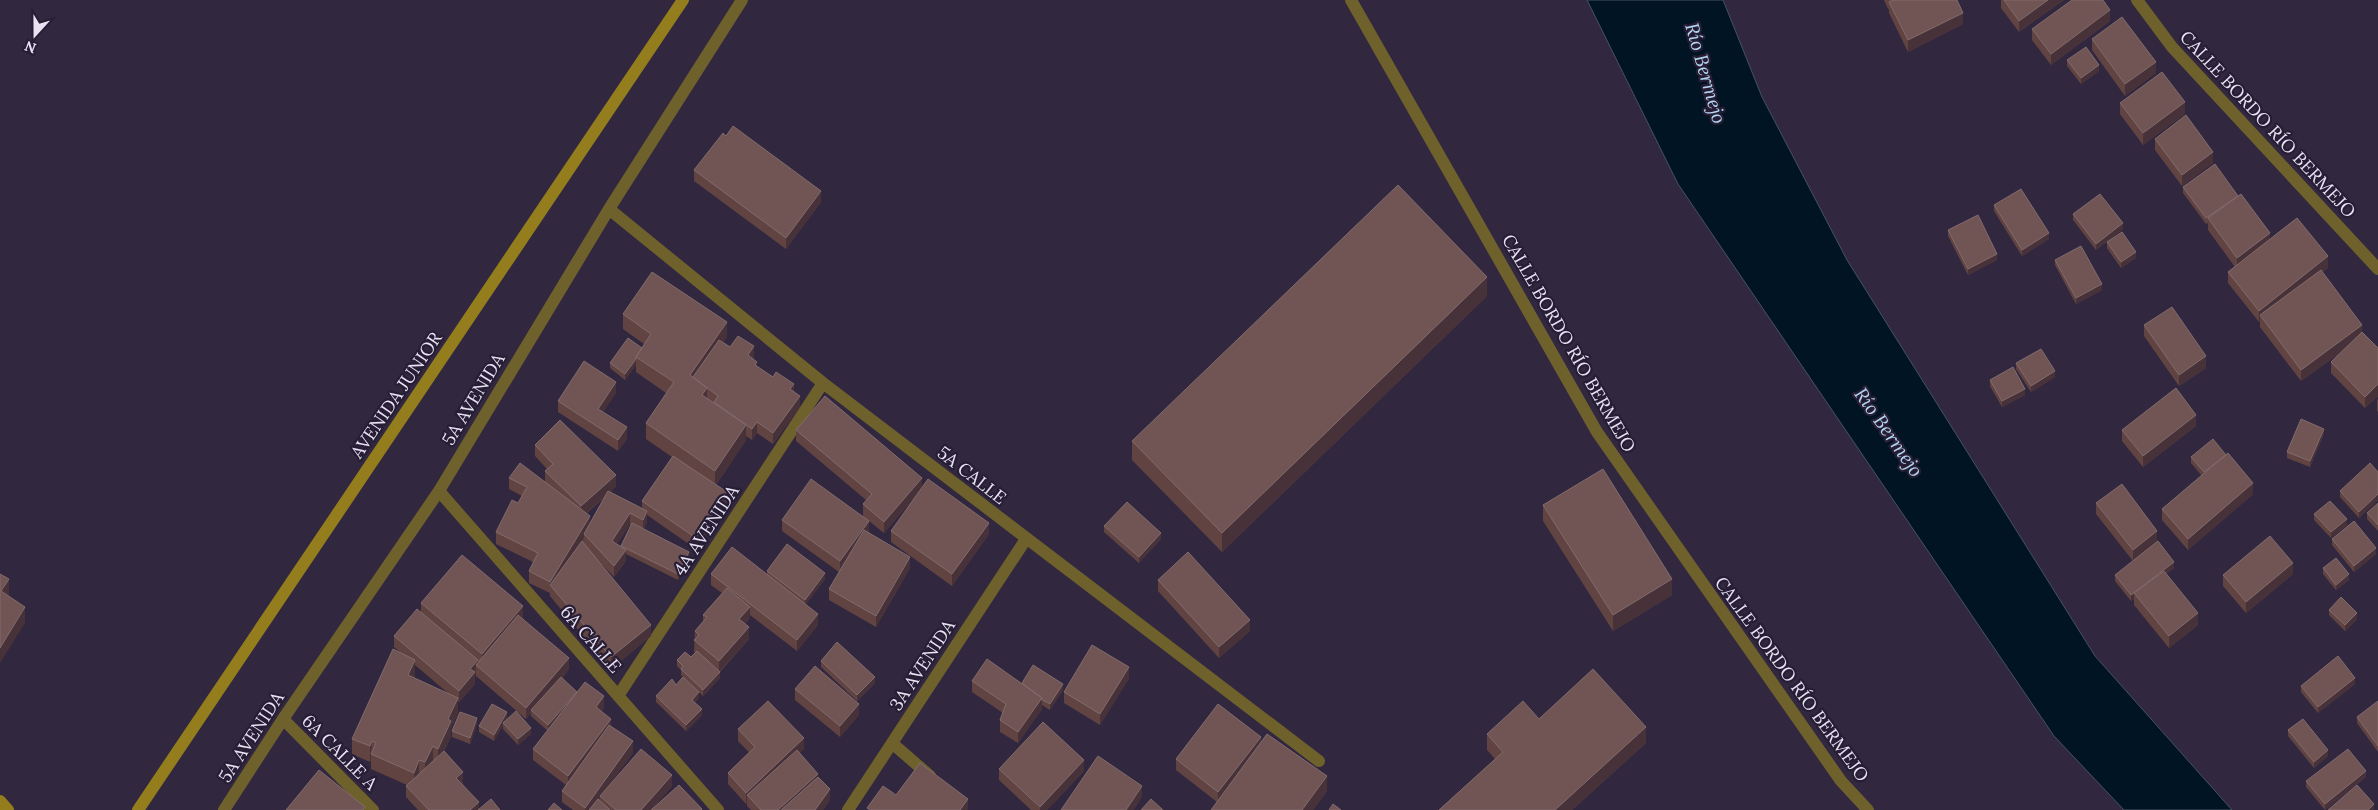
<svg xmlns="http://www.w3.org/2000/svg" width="2378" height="810" viewBox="0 0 2378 810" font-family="Lora,serif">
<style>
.water{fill:#011423;stroke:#465261}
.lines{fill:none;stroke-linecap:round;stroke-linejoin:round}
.street{stroke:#6f612b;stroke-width:12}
.secondary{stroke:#947d1c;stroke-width:12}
.wall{fill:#614441;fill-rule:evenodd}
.shaded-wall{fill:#483239}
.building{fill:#705554;stroke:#826b6d}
.labels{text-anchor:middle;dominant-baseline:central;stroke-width:4.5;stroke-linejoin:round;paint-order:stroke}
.street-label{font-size:18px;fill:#e8e2f3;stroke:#271e35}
.water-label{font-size:19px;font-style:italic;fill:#b3d7f3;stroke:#271e35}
</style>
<rect width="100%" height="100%" fill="#312840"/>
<!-- water -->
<path class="water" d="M1587,0H1723L1762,97L1847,260L2095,656L2232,810H2124L2054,736L1678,184Z"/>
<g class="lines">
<!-- street -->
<path class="street" d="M1351,0L1597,432L1841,781L1868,810
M2137,0L2172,47L2378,269
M609,209L823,383L1319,761
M439,491L718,810
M618,696L823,383
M283,719L373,810
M892,743L930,776
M224,810L283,719L439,491L609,209L742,0
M848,810L1026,539"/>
<!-- secondary -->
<path class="secondary" d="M0,801L8,810
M138,810L683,0"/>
</g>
<!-- wall -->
<path class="wall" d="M1884,0H1957L1963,24L1908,52L1889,13V9H1888Z
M2001,0H2064L2019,32L2001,8Z
M2110,21L2051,65L2032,40V29Z
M2092,39L2156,73L2125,96L2092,50Z
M2067,60L2099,71L2081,84L2067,66Z
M2120,103L2185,114L2143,145L2120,114Z
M2155,139L2213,163L2182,186L2155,150Z
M694,170L821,202L786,249L694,181Z
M2183,187L2238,196L2270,239L2328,268L2322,272L2362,332L2378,348V396L2365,408L2331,373V362L2343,351L2301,381L2260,327V321L2259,322L2228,283V272L2235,267L2208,230V223L2206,224L2183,193Z
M1994,205L2049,239L2022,256L1994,211Z
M2073,214L2123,229L2096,250L2073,220Z
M1948,230L1997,260L1968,275L1948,236Z
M2107,242L2136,258L2121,268L2107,248Z
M2055,260L2102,290L2076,304L2055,265Z
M1487,296L1222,552L1132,460V441Z
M623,314L727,337L723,342L730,347L754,357L753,359L757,366L794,391L800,407L773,444L757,433L752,440L746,436V440L716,485L727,504L696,549L647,515V522L644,529L689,558L678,580L626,554V561L614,577L595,557L651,636L611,669L550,596V593L529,583V571L533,562L496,544V532L518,503L522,496L509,489V478L545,482V471L547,469L535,456V445L616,486L610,492L642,508V501L672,457L646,439V423L666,393L636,372V365L625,380L610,368V363L642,348L644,344L623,329ZM606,496L590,523L586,514ZM630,524L631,525L621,546L617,544Z
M2144,325L2206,368L2179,386L2144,336Z
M2016,363L2055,377L2031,392L2016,369Z
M1990,380L2025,395L2002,407L1990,386Z
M616,393L603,412L627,439L618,451L558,412V401Z
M2378,399V412L2377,411V400Z
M2196,426L2143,467L2122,441V430Z
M796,430L922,489L989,534L952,586L891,542V531L921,490L884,533L869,521V533L910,568L876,627L829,600V589L839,572L782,531V520L863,516V504L866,500L796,441Z
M2324,434L2310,467L2287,458V452Z
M2191,457L2253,494L2188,550L2162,520V509L2202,476L2191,463Z
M2378,472V500L2359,518L2340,497V491Z
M2096,503L2157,542L2174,568L2166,574L2198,625L2169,648L2134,605V599L2131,601L2115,581V575L2133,561L2096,514Z
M2378,503V531L2367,519V513Z
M1543,505L1672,595L1613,631L1543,521Z
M2314,514L2347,525L2331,538L2314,520Z
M1104,526L1161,539L1139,563L1104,532Z
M2332,539L2376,554L2354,572L2332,545Z
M2323,568L2349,580L2336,590L2323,574Z
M767,571L825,579L806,604L818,625L797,651L750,615V618L745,624L749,639L720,672V678L703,696L681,675V670L677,666V660L691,657L696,653L694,652L695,631L703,622V615L722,593L711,585V574H767Z
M2293,574L2246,613L2223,586V575Z
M1158,580L1250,631L1219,658L1158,591Z
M421,603L523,617L522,618L569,669L562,678L577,692L604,708L601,711L611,726L633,753L607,788L672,786L652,809L702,810H573L562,802V791L566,785L533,760V749L548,731L531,716V713L526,719L476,676V673L475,674V684L459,702L458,701V713L451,728V736L444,752L463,783L462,784L479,810H500H418L406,797V786L407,785L371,769V757L370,762L352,754V739L401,653L394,647V636L421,612ZM415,665L449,694L414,678L415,675Z
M2329,610L2357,619L2345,631L2329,615Z
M821,661L875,683L857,701L821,667Z
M1129,678L1100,725L1064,703V692Z
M972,681L1022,683L1063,690L1050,710L1042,705V709L1018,743L1000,732V720L1003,713L972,692Z
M2355,684L2318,713L2301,692V686Z
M676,685L699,698L695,702L702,715L686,731L656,702V696Z
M795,689L859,715L840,737L795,700Z
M2378,701V752L2357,723V717Z
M507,718L506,720L531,734L518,745L503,729V725L494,741L479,732V726Z
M1539,719L1646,743L1572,810H1439L1495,759L1487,750V734Z
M477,724L470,744L452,737V731Z
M738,729L804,749L799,753L818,778L830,800L823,810H751L747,806V803L746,804L728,784V773L749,752L738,741Z
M2288,730L2328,756L2314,768L2288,736Z
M1261,742L1327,791L1313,810H1211L1217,802L1176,770V759Z
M999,769L1084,771L1047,810H1031L999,780Z
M2366,777L2325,810L2306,787V781Z"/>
<!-- shaded-wall -->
<path class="shaded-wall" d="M2048,0H2064L2019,32V21Z
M2110,10V21L2051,65V54Z
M1963,13V24L1908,52V40Z
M2156,62V73L2125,96V84Z
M2099,65V71L2081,84V78Z
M2185,102V114L2143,145V133Z
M2213,152V163L2182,186V175Z
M821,191V202L786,249V238Z
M2123,223V229L2096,250V244Z
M2049,233V239L2022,256V250Z
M2270,233V244L2237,269V258Z
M2136,252V258L2121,268V262Z
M1997,254V260L1968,275V269Z
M2328,256V268L2263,319L2260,315V321L2259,322V311Z
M1487,277V296L1222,552V533Z
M2102,284V290L2076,304V298Z
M727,322V337L696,381L690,375Z
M2362,325V337L2301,381V370Z
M754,346V357L748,367V355Z
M2206,356V368L2179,386V375Z
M636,359V365L625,380V374Z
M2055,371V377L2031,392V386Z
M616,382V393L598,420V409Z
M794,384V395L790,389Z
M2378,384V396L2365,408V397Z
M707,388V403L702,395Z
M2025,389V395L2002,407V401Z
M800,396V407L773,444V433Z
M2196,415V426L2143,467V456Z
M757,422V433L752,440V429Z
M746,425V440L715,486V471Z
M627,427V439L618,451V440Z
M2324,429V434L2310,467V461Z
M616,475V486L581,518V506Z
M922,478V489L884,533V522Z
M2253,483V494L2188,550V539Z
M727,492V504L696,549V538Z
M2378,494V500L2359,518V512Z
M647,511V522L643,531V520Z
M630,513V524L612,552V541Z
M590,516V528L584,534V538L553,588L550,585V593V582Z
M2347,519V525L2331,538V532Z
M869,521V532L840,573V561Z
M989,523V534L952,586V574Z
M2157,531V542L2133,561V550Z
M1161,533V539L1139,563V557Z
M2376,548V554L2354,572V566Z
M626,550V561L614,577V566Z
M689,552V558L678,580V574Z
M910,557V568L876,627V616Z
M2174,562V568L2137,597L2134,593Z
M2293,563V574L2246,613V602Z
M825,573V579L805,606V600Z
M2349,574V580L2336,590V585Z
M9,579V595L1,607V591Z
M1672,579V595L1613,631V615Z
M2134,593V599L2131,601V595Z
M523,606V617L482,666V654Z
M25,607V623L0,663V648Z
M750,607V618L739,630V619Z
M2198,613V625L2169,648V636Z
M2357,613V619L2345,631V625Z
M818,614V625L797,651V640Z
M1250,620V631L1219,658V647Z
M651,625V636L611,669V657Z
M749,627V639L719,672V661Z
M569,658V669L533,711L531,710V713L526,719V708Z
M415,660V675L408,691V675Z
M478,660V666L476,665L475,684L459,702V691L470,669Z
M1129,667V678L1100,725V714Z
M720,672V678L703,696V690Z
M875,677V683L857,701V695Z
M2355,678V684L2318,713V707Z
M1063,684V690L1050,710V704Z
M578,692L548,731V725Z
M699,692V698L692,705V700Z
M604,696V708L596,718V707Z
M458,698V713L451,728V736L438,765V749L448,719Z
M1042,698V709L1018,743V732Z
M859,704V715L840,737V726Z
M702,709V715L686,731V725Z
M507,712V718L504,724L503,723V725L494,741V735Z
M477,718V724L470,744V738Z
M611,719V730L568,787V776Z
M1646,727V743L1572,810H1555Z
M531,728V734L518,745V739Z
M1261,737V748L1218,803V792Z
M804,738V749L751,799L747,795V803L746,804V793Z
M372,741L371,757L370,762V746Z
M633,741V753L601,797L600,796V798L592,810H585V808Z
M433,746V762L425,778V762Z
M2328,750V756L2314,768V762Z
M419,760V775L414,788V773Z
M1084,760V771L1047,810H1040V807Z
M2366,771V777L2325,810V804Z
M463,772V783L456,790V778Z
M818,774V785L791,810H778Z
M672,775V786L651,810H641Z
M1327,776V791L1313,810H1302Z
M1142,786V797L1134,810H1126Z
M830,789V800L823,810H815Z
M968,799V810H960Z
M479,802V810H470Z
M2374,804V810H2368Z"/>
<!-- building -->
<path class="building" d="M1893,0H1957L1963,13L1908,40L1889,2Z
M2004,0H2048L2019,21Z
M2072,0H2103L2110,10L2051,54L2032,29Z
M2122,17L2156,62L2125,84L2092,39Z
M2086,47L2099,65L2081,78L2067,60Z
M2162,72L2185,102L2143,133L2120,103Z
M2186,115L2213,152L2182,175L2155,139Z
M733,126L821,191L786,238L694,170L723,133L726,136Z
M2215,164L2238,196L2206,218L2183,187Z
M1398,185L1487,277L1222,533L1132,441Z
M2021,189L2049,233L2022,250L1994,205Z
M2100,194L2123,223L2096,244L2073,214Z
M2241,194L2270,233L2237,258L2208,218Z
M1978,215L1997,254L1968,269L1948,230Z
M2297,218L2328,256L2259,311L2228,272Z
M2122,232L2136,252L2121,262L2107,242Z
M2081,246L2102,284L2076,298L2055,260Z
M2321,270L2362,325L2301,370L2260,315Z
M652,272L727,322L690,375L707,388L702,395L746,425L715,471L646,423L674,382L636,357L651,334L623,314Z
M2172,307L2206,356L2179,375L2144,325Z
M2362,332L2378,348V384L2365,397L2331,362Z
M738,336L754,346L748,355L757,362L755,365L773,377L776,372L794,384L790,389L800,396L773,433L757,422L752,429L714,402L718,396L693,377L719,340L730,347Z
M628,338L642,348L636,357V359L625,374L610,363Z
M2041,349L2055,371L2031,386L2016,363Z
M584,361L616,382L598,409L627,427L618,440L558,401Z
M2013,367L2025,389L2002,401L1990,380Z
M2176,388L2196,415L2143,456L2122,430Z
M825,396L922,478L884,522L863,504L872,494L796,430Z
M2301,419L2324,429L2310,461L2287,452Z
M560,420L616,475L581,506L545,471L553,464L535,445Z
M2213,439L2226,455L2204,472L2191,457Z
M2228,453L2253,483L2188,539L2162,509Z
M673,456L727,492L696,538L642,501Z
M520,463L590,516L550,582L529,571L538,553L496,532L512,500L518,503L527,487L509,478Z
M2370,463L2378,472V494L2359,512L2340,491Z
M1603,469L1672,579L1613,615L1543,505Z
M811,479L869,521L840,561L782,520Z
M928,479L989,523L952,574L891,531Z
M2122,484L2157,531L2133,550L2096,503Z
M608,491L647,511L643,520L630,513L612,541L626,550L614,566L584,534Z
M2330,501L2347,519L2331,532L2314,514Z
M1127,502L1161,533L1139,557L1104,526Z
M2378,503V525L2367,513Z
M2354,521L2376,548L2354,566L2332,539Z
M632,523L689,552L678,574L621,546Z
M864,530L910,557L876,616L829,589Z
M2270,536L2293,563L2246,602L2223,575Z
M582,541L651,625L611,657L550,585Z
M2158,541L2174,562L2131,595L2115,575Z
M787,544L825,573L805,600L767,571Z
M732,547L818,614L797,640L711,574Z
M1188,552L1250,620L1219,647L1158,580Z
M462,555L523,606L482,654L421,603Z
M2336,558L2349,574L2336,585L2323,568Z
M2164,571L2198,613L2169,636L2134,593Z
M0,574L9,579L1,591L25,607L0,648Z
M727,588L750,607L739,619L749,627L719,661L694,640L699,635L695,631L707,617L703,615Z
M2341,597L2357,613L2345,625L2329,610Z
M417,609L478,660L470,669L475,672L459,691L394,636Z
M518,615L569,658L526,708L476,665Z
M837,642L875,677L857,695L821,661Z
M1092,645L1129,667L1100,714L1064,692Z
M393,649L415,660L408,675L458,698L448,719L451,721L438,749L433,746L425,762L419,760L414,773L371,754L376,743L372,741L370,746L352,739Z
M697,651L720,672L703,690L681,669L683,666L677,660L685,652L691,657Z
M2338,656L2355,678L2318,707L2301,686Z
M987,659L1042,698L1018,732L1000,720L1006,704L972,681Z
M1033,665L1063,684L1050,704L1041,699L1042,698L1022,683Z
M815,666L859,704L840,726L795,689Z
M1593,669L1646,727L1555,810H1439L1503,752L1487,734L1523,701L1539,719Z
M561,677L577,692L548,725L531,710Z
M683,677L699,692L692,700L702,709L686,725L656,696L672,679L676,685Z
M585,682L604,696L596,707L611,719L568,776L533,749Z
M768,701L804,738L746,793L728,773L755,747L738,729Z
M2378,701V746L2357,717Z
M492,704L507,712L494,735L479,726Z
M1218,704L1261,737L1218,792L1176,759Z
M516,711L531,728L518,739L503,723Z
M460,712L477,718L470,738L452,731Z
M2303,719L2328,750L2314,762L2288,730Z
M1043,722L1084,760L1040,807L999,769Z
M609,725L633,741L585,808L562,791Z
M1267,734L1327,776L1302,810H1211Z
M641,749L672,775L641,810H616L600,796Z
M2348,749L2366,771L2325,804L2306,781Z
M797,750L818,774L778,810H761L747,795Z
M444,751L463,772L456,778L479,802L470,810H429L406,786Z
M1098,756L1142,786L1126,810H1061Z
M920,763L968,799L960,810H870L867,808L883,786L896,795Z
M319,770L365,807L363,810H286Z
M818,777L830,789L815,810H781Z
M679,785L702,809L701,810H651Z
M2357,785L2374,804L2368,810H2328Z
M491,799L500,810H478Z
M598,799L610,810H589Z
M1151,799L1163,810H1141Z
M554,803L562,810H548Z
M1333,804L1341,810H1329Z"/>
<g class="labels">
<!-- street labels -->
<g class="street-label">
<text transform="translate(2268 124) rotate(47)">CALLE BORDO RÍO BERMEJO</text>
<text transform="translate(1569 343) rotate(60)">CALLE BORDO RÍO BERMEJO</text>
<text transform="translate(396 395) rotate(-56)">AVENIDA JUNIOR</text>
<text transform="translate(473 399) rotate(-59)">5A AVENIDA</text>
<text transform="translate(972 475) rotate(38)">5A CALLE</text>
<text transform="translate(706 530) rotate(-57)">4A AVENIDA</text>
<text transform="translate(591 639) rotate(49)">6A CALLE</text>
<text transform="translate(922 665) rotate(-57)">3A AVENIDA</text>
<text transform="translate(1792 679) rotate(54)">CALLE BORDO RÍO BERMEJO</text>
<text transform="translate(251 737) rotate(-57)">5A AVENIDA</text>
<text transform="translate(340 752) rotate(45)">6A CALLE A</text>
</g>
<!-- water labels -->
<g class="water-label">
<text transform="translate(1706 73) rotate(74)">Río Bermejo</text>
<text transform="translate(1889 432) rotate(55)">Río Bermejo</text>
</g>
</g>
<!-- north arrow -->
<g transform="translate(35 35) rotate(201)" stroke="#271e35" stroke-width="4" paint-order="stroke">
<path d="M0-4L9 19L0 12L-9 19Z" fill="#e8e2f3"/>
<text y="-8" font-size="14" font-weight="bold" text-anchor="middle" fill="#e8e2f3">N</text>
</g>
</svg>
